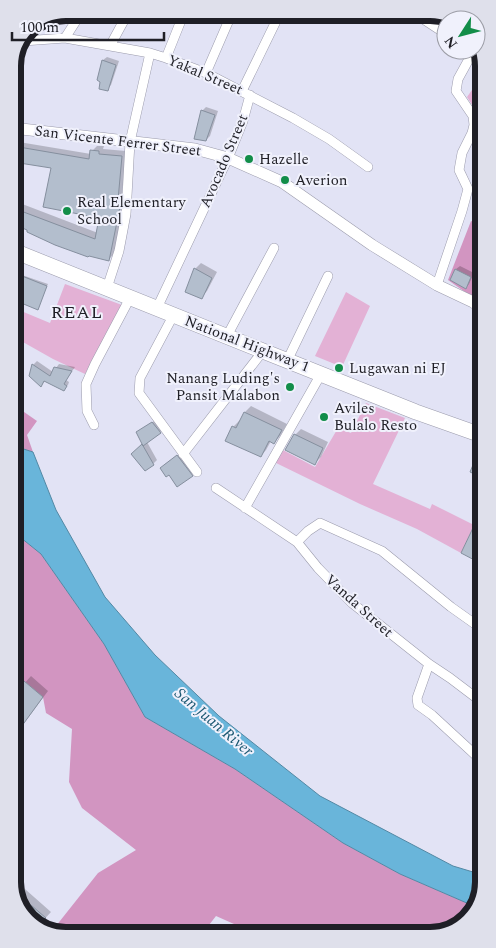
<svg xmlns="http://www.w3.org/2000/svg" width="496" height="948" viewBox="0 0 496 948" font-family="Spectral,serif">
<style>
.green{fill:#e3b1d5}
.forest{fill:#d295c1}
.water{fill:#69b5da;stroke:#5388a4}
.shadow{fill:#0003}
.building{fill:#b3becd;stroke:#858f9e}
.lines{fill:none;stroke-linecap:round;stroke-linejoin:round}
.street-casing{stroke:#9b9bac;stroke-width:10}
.secondary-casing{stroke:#9b9bac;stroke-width:12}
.highway-casing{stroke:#9b9bac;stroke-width:16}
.street{stroke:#fff;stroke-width:9}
.secondary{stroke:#fff;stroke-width:11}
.highway{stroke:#fff;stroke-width:15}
.poi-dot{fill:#128d49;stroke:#f0f1fc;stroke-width:2}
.labels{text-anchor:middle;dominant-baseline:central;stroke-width:4;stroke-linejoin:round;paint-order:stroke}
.street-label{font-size:15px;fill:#1f1f26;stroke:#f0f1fc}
.poi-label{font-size:15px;fill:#1f1f26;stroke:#f0f1fc;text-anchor:start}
.water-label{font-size:16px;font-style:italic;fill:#1d5973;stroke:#f0f1fc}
.quarter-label{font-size:18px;letter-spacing:1px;fill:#1f1f26;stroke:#f0f1fc}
.rim{fill:none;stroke:#1f1f26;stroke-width:6}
</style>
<rect width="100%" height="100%" fill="#e2e3f5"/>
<!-- green -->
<path class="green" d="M479,80L480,117L467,97Z
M65,284L122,305L85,374L53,359L14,337V308L50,323Z
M346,292L370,306L342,367L315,356Z
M366,403L405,418L373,484L430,509L432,504L474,525L461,553L417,529L360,504L274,462L281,449L315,467L338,428L351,433Z"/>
<!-- forest -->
<path class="forest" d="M471,221L480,225V289L475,299L448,280Z
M14,405L37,421L27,435L33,452L14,446Z
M15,533L41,554L104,644L145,717L235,769L343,843L400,874L476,907L475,911L450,931L250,933L243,928L216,916L202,934L63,935L52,931L98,873L136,850L82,808L69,782L72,729L46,713L43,697L17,675L16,672Z"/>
<!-- water -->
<path class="water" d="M14,446L33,452L56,510L105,597L155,655L219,716L320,796L453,866L483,875V882L476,907L400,874L343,843L235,769L145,717L104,644L41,554L15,533Z"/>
<!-- shadow -->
<path class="shadow" d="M439,15L453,20L446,21L438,16Z
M107,57L119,61L111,85L107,89L103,60Z
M206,107L218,111L210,136L206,140L202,111Z
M13,141L91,154L92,151L97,146H104L103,149L126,151L122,195H125L114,254L109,259L13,223V198L18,200L17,202L98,233L101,217L52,167L13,161Z
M201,263L217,272L207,291L201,297L195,269Z
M460,266L474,273L469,284L466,287L456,269Z
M19,274L48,284L37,308L14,299V285Z
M37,361L53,372L59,364L75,367L66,380L69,382L68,385L64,389L45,381L41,386L33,365Z
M251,406L287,424L280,436L274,442L271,441L266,450L261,456L233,427L239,421L240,422L245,412Z
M157,419L164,429L147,442L157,460L153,464L133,454L144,444L142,429Z
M301,429L328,442L321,457L315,463L287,449L295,435Z
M181,453L196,472L192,475L165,464Z
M31,676L48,691L16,734V693Z
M17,882L51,912L38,926L34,924L17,902Z"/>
<!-- building -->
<path class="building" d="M102,60L116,65L108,91L99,89L100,82L97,80Z
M201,110L215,115L206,141L194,139Z
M13,146L89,159L90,150L99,151V154L122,156L118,200H120V207L109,261L89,256L88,257L55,245L27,232V230L13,224V208L95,239L99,218L43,207L51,168L13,162Z
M194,268L212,278L202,299L185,292Z
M455,269L471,277L466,289L450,280Z
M17,274L47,286L38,310L14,300V281Z
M32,364L50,376L54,367L72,371L64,384L67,386L64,391L44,381L41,387L29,376Z
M244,412L282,430L274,444L269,441L261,457L225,441L232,426L236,428Z
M152,422L161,433L143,446L136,432Z
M294,434L323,448L315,465L285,450Z
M142,444L154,465L145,471L131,454Z
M481,446V477L470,472Z
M177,455L193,476L177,487L169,475L166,477L160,468Z
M482,509V564L461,553Z
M24,681L43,697L16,734V692Z
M17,893L46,918L39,926L34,924L17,902Z"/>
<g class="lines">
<!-- street casing -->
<g class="street-casing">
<path id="street" d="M414,13L446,34
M65,38L81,13
M23,41L65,38L150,53L166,58L206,73L293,118L329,139L368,167
M110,46L128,13
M166,58L184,13
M206,73L232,13
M242,91L279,15
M437,285L462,211L468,189L459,170L462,153L472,133L474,125L473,116L456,91L458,79L474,50
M107,288L119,251L126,214L130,142L150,53
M157,308L228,158L243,121L250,95
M173,316L140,378L139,393L197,472
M227,336L274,248
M287,361L328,276
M94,425L87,411L86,384L95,364L130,298
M183,454L263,351
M216,488L297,542L318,568L352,603L429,664L450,678L483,703
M245,508L321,374
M297,542L308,531L320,523L382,551L451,607L482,629
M429,664L417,698L418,705L432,715L483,762"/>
</g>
<!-- secondary casing -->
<g class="secondary-casing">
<path id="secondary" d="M13,128L195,149L228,158L282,182L372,245L437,285L473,302L481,308"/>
</g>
<!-- highway casing -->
<g class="highway-casing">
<path id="highway" d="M14,251L263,351L416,412L481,435"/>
</g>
<!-- street -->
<use href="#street" class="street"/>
<!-- secondary -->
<use href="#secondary" class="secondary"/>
<!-- highway -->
<use href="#highway" class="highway"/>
</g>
<!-- markers -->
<g class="poi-dot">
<circle cx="249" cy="159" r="5"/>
<circle cx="285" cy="180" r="5"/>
<circle cx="67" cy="211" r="5"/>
<circle cx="339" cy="368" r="5"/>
<circle cx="290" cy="387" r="5"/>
<circle cx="324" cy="417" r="5"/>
</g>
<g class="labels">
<!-- street labels -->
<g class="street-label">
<text transform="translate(205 75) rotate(23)">Yakal Street</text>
<text transform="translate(118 141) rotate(7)">San Vicente Ferrer Street</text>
<text transform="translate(224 161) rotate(-67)">Avocado Street</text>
<text transform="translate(247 344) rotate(21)">National Highway 1</text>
<text transform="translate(359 606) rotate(42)">Vanda Street</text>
</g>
<!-- poi labels -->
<g class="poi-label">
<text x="259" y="159">Hazelle</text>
<text x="295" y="180">Averion</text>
<text x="77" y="202">Real Elementary<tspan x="77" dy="17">School</tspan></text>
<text x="349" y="368">Lugawan ni EJ</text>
<text x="280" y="378" text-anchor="end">Nanang Luding's<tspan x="280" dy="17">Pansit Malabon</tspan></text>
<text x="334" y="408">Aviles<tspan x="334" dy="17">Bulalo Resto</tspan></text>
</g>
<!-- water labels -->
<g class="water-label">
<text transform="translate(214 722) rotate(40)">San Juan River</text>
</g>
<!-- quarter labels -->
<g class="quarter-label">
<text x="77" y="312">REAL</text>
</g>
</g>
<!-- crop -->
<path d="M0 0H496V948H0ZM66 21H430A45 45 0 0 1 475 66V882A45 45 0 0 1 430 927H66A45 45 0 0 1 21 882V66A45 45 0 0 1 66 21Z" fill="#dfe0eb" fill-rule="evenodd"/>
<path class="rim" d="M66 21H430A45 45 0 0 1 475 66V882A45 45 0 0 1 430 927H66A45 45 0 0 1 21 882V66A45 45 0 0 1 66 21Z"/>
<!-- north arrow -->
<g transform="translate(461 35) rotate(234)"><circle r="24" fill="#f0f1fc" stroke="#9c9da6"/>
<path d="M0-4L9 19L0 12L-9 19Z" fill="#128d49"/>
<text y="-8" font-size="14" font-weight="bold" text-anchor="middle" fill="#1f1f26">N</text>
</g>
<!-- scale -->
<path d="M12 32v8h152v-8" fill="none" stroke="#1f1f26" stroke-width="2.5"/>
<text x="20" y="32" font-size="15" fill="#1f1f26" stroke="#f0f1fc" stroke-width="4" paint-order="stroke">100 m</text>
</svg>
